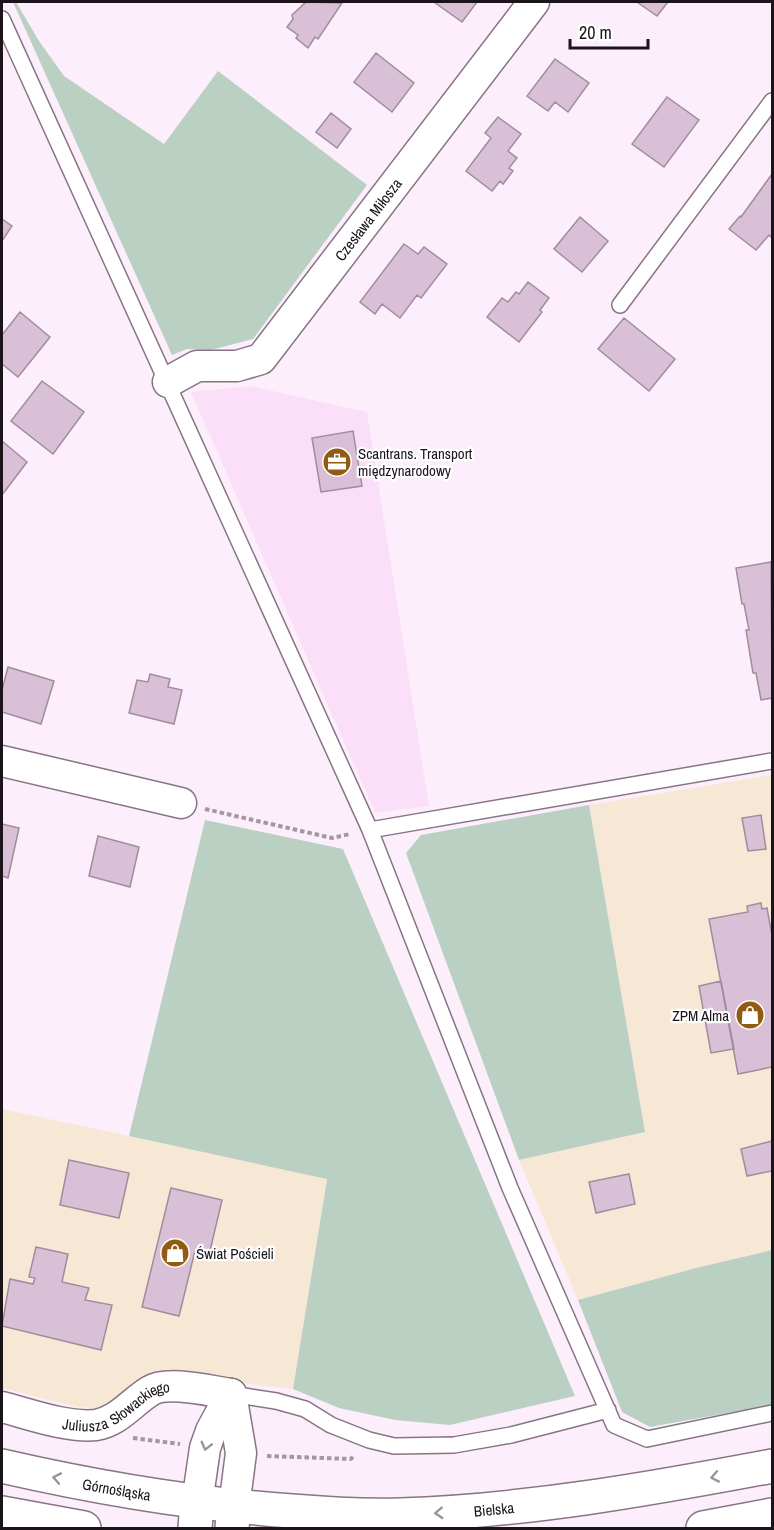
<svg xmlns="http://www.w3.org/2000/svg" width="774" height="1530" viewBox="0 0 774 1530" font-family="'Archivo Narrow',sans-serif">
<style>
.commercial{fill:#f7e7d5}
.built{fill:#fbdef8}
.green{fill:#bad0c3}
.building{fill:#d9c0d6;stroke:#a08c9e;stroke-width:1.5}
.lines{fill:none;stroke-linecap:round;stroke-linejoin:round}
.lane-casing{stroke:#887486;stroke-width:18}
.street-casing{stroke:#887486;stroke-width:33}
.secondary-casing{stroke:#887486;stroke-width:36}
.primary-casing{stroke:#887486;stroke-width:36}
.path{stroke:#a398a2;stroke-width:4;stroke-dasharray:4.5 3;stroke-linecap:butt}
.lane{stroke:#fff;stroke-width:15}
.street{stroke:#fff;stroke-width:30}
.secondary{stroke:#fff;stroke-width:33}
.primary{stroke:#fff;stroke-width:33}
.oneway{stroke:#989598}
.labels{text-anchor:middle;dominant-baseline:central;stroke-width:4.5;stroke-linejoin:round;paint-order:stroke}
.street-label{font-size:15px;fill:#1b141b;stroke:#fff}
.poi-label{font-size:15px;fill:#1b141b;stroke:#fff;text-anchor:start}
</style>
<rect width="100%" height="100%" fill="#fceffb"/>
<!-- commercial -->
<path class="commercial" d="M772,775V1250L696,1268L578,1300L519,1160L645,1132L589,805Z
M2,1109L327,1178L293,1389L172,1375L123,1395L103,1408L76,1407L2,1388Z"/>
<!-- built -->
<path class="built" d="M251,386L367,412L429,806L375,813L191,392Z"/>
<!-- green -->
<path class="green" d="M13,2H16L39,41L64,76L164,144L218,71L367,185L253,339L211,350L187,349L172,355Z
M589,805L645,1132L519,1160L406,853L421,835Z
M205,820L343,849L575,1396L450,1425L395,1420L339,1408L293,1389L327,1179L129,1136Z
M772,1250V1405L650,1427L622,1412L578,1300L696,1268Z"/>
<!-- building -->
<path class="building" d="M306,2L342,3L318,39L315,37L308,48L296,38L298,35L287,27L293,19L292,15Z
M434,2H477L462,22Z
M637,2H668L657,16Z
M376,53L414,83L392,112L354,82Z
M555,59L589,83L568,112L555,102L548,111L527,96Z
M667,97L699,120L664,167L632,144Z
M331,113L351,129L337,148L316,132Z
M498,117L521,134L508,151L517,158L509,168L513,171L503,184L500,181L492,191L466,171L491,138L485,133Z
M772,174V235L771,237L769,235L756,250L729,229L740,216L741,217Z
M580,217L608,241L582,272L554,249Z
M2,219L12,226L2,241Z
M404,244L418,254L424,247L447,264L421,298L417,295L400,318L382,304L375,314L360,302Z
M528,282L549,298L540,310L542,312L519,342L487,317L502,298L508,302L516,292L519,294Z
M20,312L50,337L18,377L2,364V335Z
M624,318L675,359L649,391L598,349Z
M42,381L84,412L53,454L11,421Z
M353,431L362,486L321,492L312,438Z
M2,441L27,462L2,495Z
M771,562L772,698L761,700L756,673H753L746,630H749L744,604H742L736,568Z
M8,667L54,681L41,724L2,712V690Z
M150,674L170,679L168,687L182,690L174,724L129,713L137,680L148,682Z
M761,815L766,849L748,851L742,818Z
M2,824L19,828L8,878L2,876Z
M98,836L139,847L130,887L89,876Z
M761,903L762,909L767,908L772,935V1067L738,1074L709,919L748,912L747,906Z
M721,981L734,1049L711,1053L699,986Z
M772,1141V1171L747,1176L741,1149Z
M69,1160L129,1173L119,1218L60,1205Z
M629,1174L635,1204L596,1213L589,1182Z
M171,1188L222,1200L209,1255L195,1251L179,1316L142,1307Z
M36,1247L68,1254L62,1282L89,1288L85,1300L112,1305L101,1350L2,1326L10,1279L33,1284L35,1278L29,1277Z"/>
<g class="lines">
<!-- lane casing -->
<g class="lane-casing">
<path id="lane" d="M2,19L370,830L510,1188L614,1425L647,1439L772,1413
M620,305L772,101
M370,830L772,761
M231,1394L276,1401L305,1409L331,1425L369,1440L394,1446L454,1445L511,1435L608,1410"/>
</g>
<!-- street casing -->
<g class="street-casing">
<g id="street">
<path id="s1" d="M168,382L197,366H237L261,359L534,2"/>
<path d="M2,761L181,803"/>
<path d="M231,1394L241,1453L234,1507"/>
<path id="s2" d="M2,1407C29,1414 67,1428 96,1425C119,1421 132,1402 150,1391C167,1380 210,1391 231,1394"/>
<path d="M197,1503L205,1448L211,1431L231,1394"/>
</g>
</g>
<!-- secondary casing -->
<g class="secondary-casing">
<path id="secondary" d="M195,1528L197,1503
M232,1528L234,1507"/>
</g>
<!-- primary casing -->
<g class="primary-casing">
<g id="primary">
<path id="s3" d="M2,1466C98,1488 194,1504 292,1511C328,1514 364,1516 400,1515C526,1511 649,1489 772,1466"/>
<path d="M2,1513L84,1528"/>
<path d="M703,1528L772,1515"/>
</g>
</g>
<!-- path -->
<path class="path" d="M205,809L332,838L350,834
M133,1438L180,1444
M267,1456L351,1459L354,1455"/>
<!-- lane -->
<use href="#lane" class="lane"/>
<!-- street -->
<use href="#street" class="street"/>
<!-- secondary -->
<use href="#secondary" class="secondary"/>
<!-- primary -->
<use href="#primary" class="primary"/>
</g>
<!-- one-way arrows -->
<defs><path id="oneway-chevron" d="M-2-3.5L2.5 0L-2 3.5" fill="none" stroke-width="1.6" stroke-linecap="round" stroke-linejoin="round" transform="scale(1.5)"/></defs>
<g class="oneway">
<use href="#oneway-chevron" transform="translate(206 1446) rotate(104)"/>
<use href="#oneway-chevron" transform="translate(715 1477) rotate(169)"/>
<use href="#oneway-chevron" transform="translate(57 1478) rotate(-169)"/>
<use href="#oneway-chevron" transform="translate(439 1513) rotate(177)"/>
</g>
<!-- icons -->
<defs>
<g id="office-disc" transform="scale(1.5)"><circle r="9.5" fill="#925a13" stroke="#fff"/><path d="M-6-3h4V-5.5h4V-3h4V5H-6ZM-1-4.5V-3h2v-1.5ZM-6 0V1H6V0Z" fill="#fff"/></g>
<g id="shop-disc" transform="scale(1.5)"><circle r="9.5" fill="#925a13" stroke="#fff"/><path d="M-5-2.5h2.3a2.7 3.5 0 0 1 5.4 0H5L5.5 6h-11ZM-1.5-2.5h3a1.5 2.3 0 0 0-3 0Z" fill="#fff"/></g>
</defs>
<g fill-rule="evenodd">
<use href="#office-disc" x="337" y="462"/>
<use href="#shop-disc" x="750" y="1015"/>
<use href="#shop-disc" x="175" y="1253"/>
</g>
<g class="labels">
<!-- street labels -->
<g class="street-label">
<text stroke="none"><textPath href="#s1" startOffset="274">Czesława Miłosza</textPath></text>
<text stroke="none"><textPath href="#s2" startOffset="122">Juliusza Słowackiego</textPath></text>
<text stroke="none"><textPath href="#s3" startOffset="117">Górnośląska</textPath></text>
<text stroke="none"><textPath href="#s3" startOffset="496">Bielska</textPath></text>
</g>
<!-- poi labels -->
<g class="poi-label">
<text x="358" y="453">Scantrans. Transport<tspan x="358" dy="17">międzynarodowy</tspan></text>
<text x="729" y="1015" text-anchor="end">ZPM Alma</text>
<text x="196" y="1253">Świat Pościeli</text>
</g>
</g>
<!-- border -->
<rect width="774" height="1530" fill="none" stroke="#1b141b" stroke-width="6"/>
<!-- scale -->
<path d="M570 39v9h78v-9" fill="none" stroke="#1b141b" stroke-width="3"/>
<text x="579" y="39" font-size="18" fill="#1b141b" stroke="#ffffff" stroke-width="4.5" paint-order="stroke">20 m</text>
</svg>
